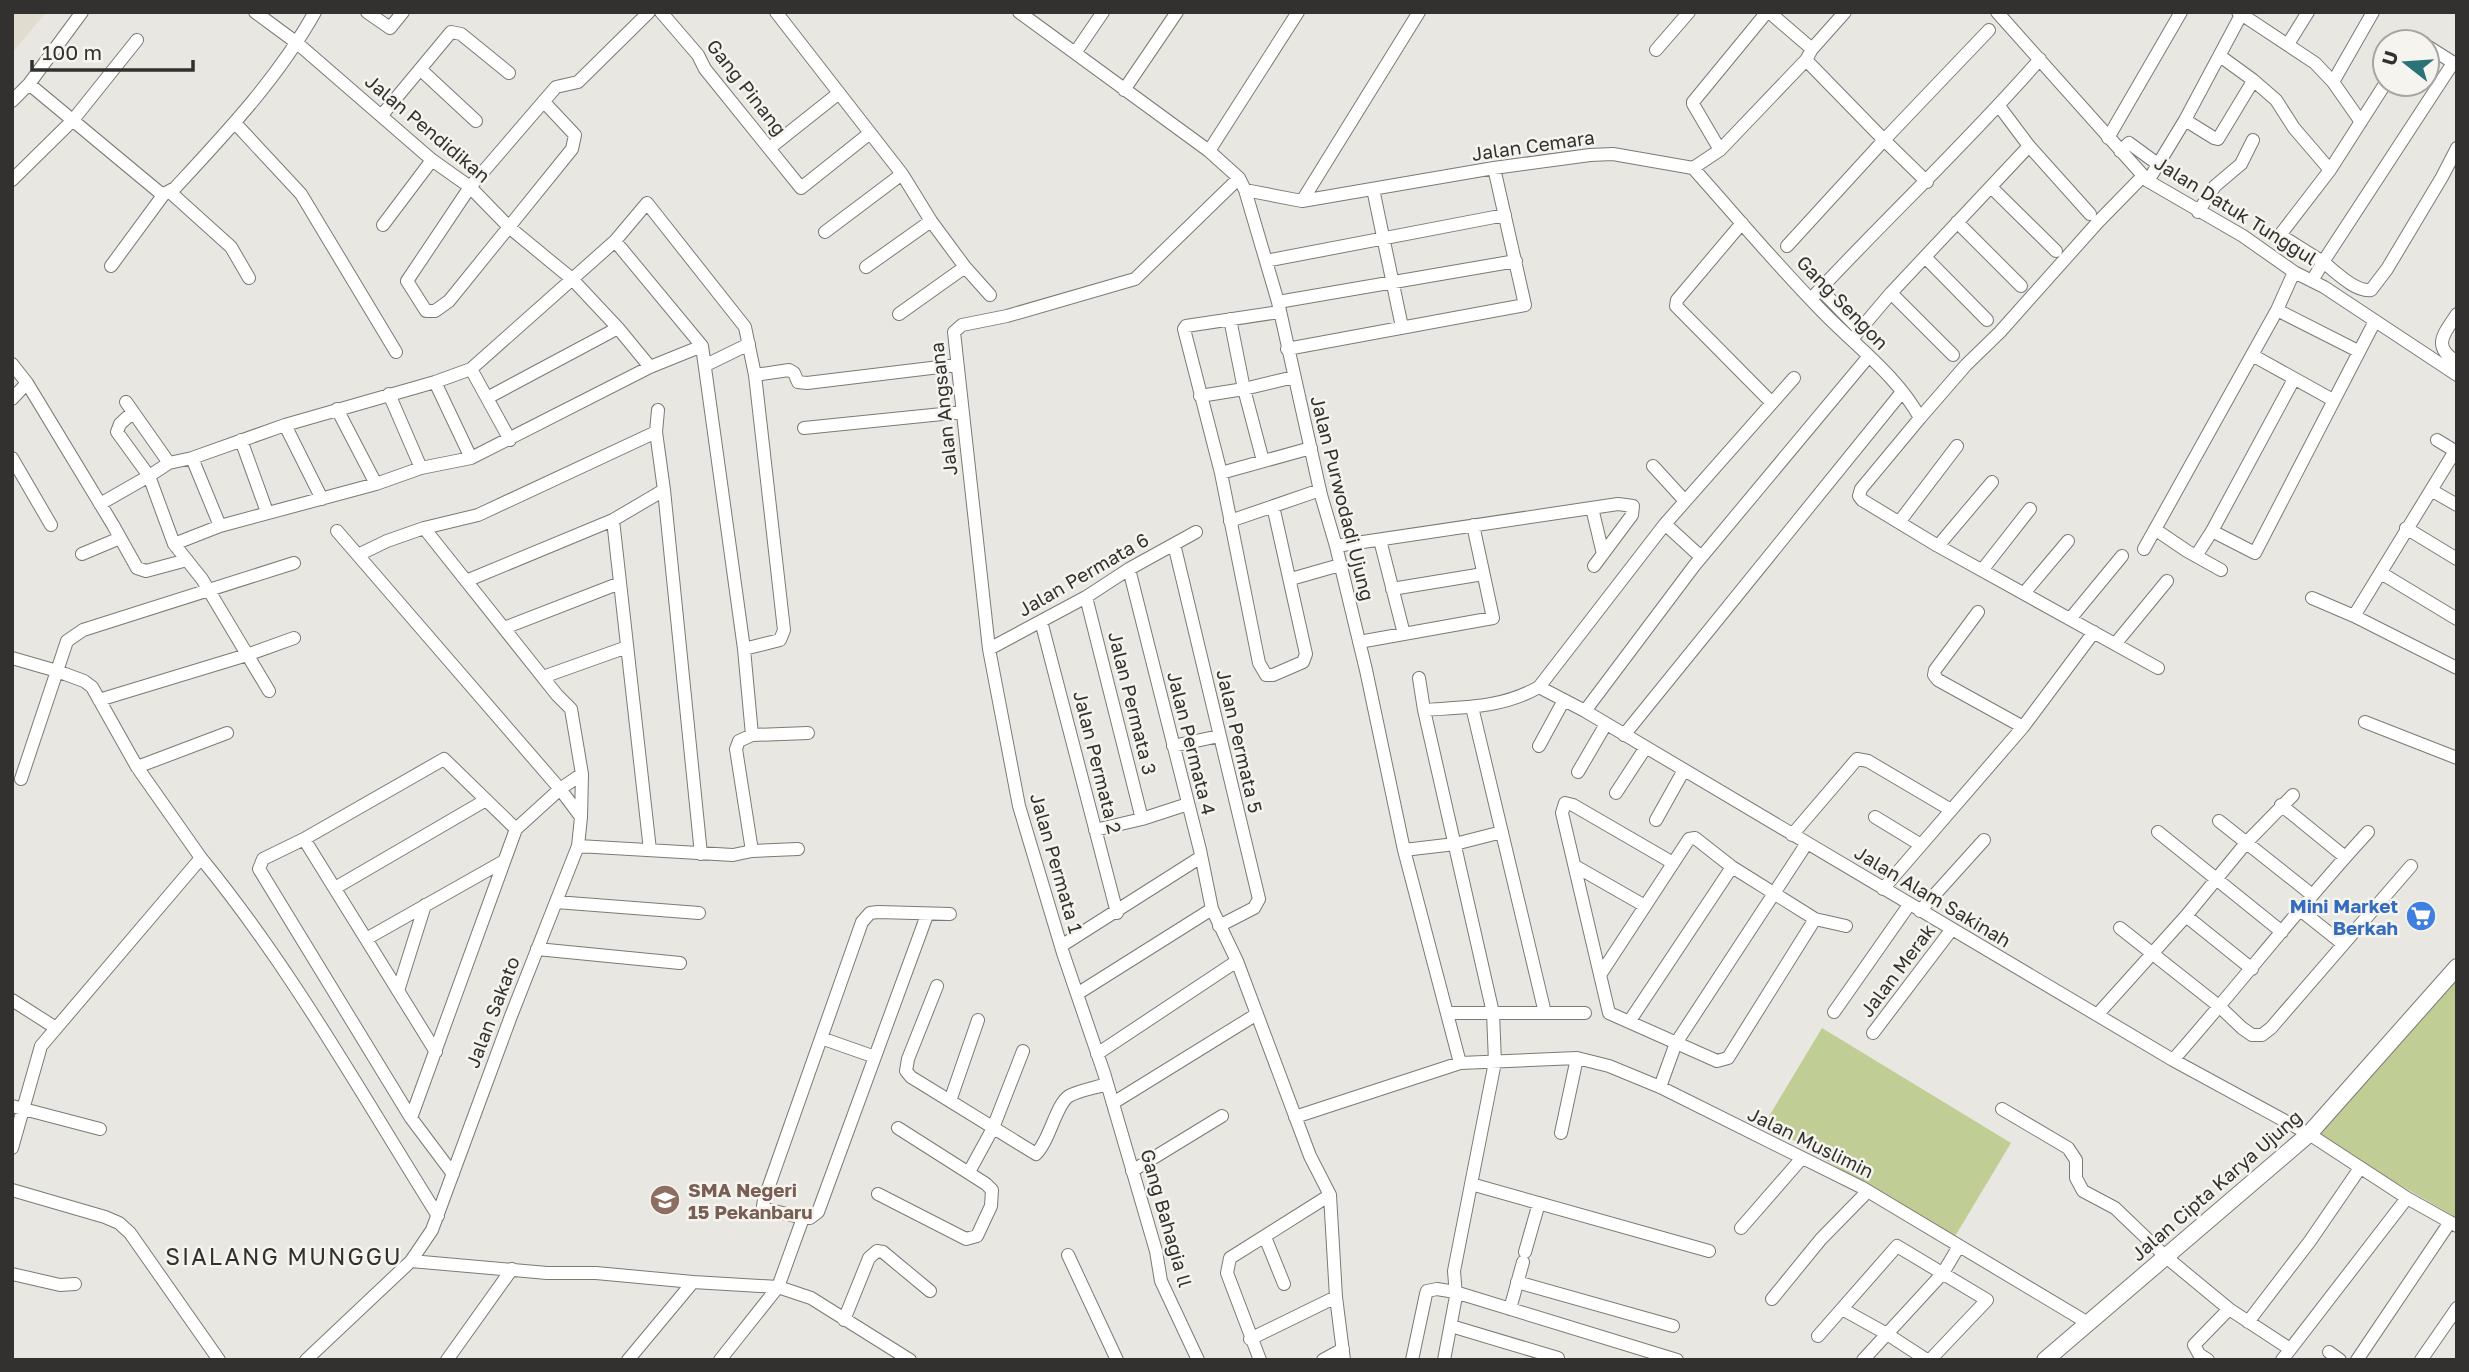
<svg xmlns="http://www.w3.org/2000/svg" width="2469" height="1372" viewBox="0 0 2469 1372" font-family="'Golos Text',sans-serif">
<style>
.built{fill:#e0dccf}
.green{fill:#c0cd95}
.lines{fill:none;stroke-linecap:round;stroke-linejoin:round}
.minor-casing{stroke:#7b7a74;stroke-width:14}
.major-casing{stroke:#7b7a74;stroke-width:18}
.minor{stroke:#fff;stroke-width:12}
.major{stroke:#fff;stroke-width:16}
.labels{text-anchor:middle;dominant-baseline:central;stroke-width:5;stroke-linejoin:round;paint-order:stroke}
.street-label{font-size:19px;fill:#32312f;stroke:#f6f4ee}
.shop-label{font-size:19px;font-weight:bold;fill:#366cbe;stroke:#f6f4ee;text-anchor:end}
.education-label{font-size:19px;font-weight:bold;fill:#785e54;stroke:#f6f4ee;text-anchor:start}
.quarter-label{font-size:23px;letter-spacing:2px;fill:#32312f;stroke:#f6f4ee}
</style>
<rect width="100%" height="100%" fill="#e9e7e1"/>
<!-- built -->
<path class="built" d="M12,12H46L12,53Z"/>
<!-- green -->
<path class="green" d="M2457,965V1218L2308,1132Z
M1822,1028L2011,1143L1954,1238L1765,1123Z"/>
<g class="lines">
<!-- minor casing -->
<g class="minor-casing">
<path id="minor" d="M255,12L297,43L432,160L470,187L510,228L572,279L618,328L650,367
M367,12L390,28L403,12
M661,12L698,55L705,69L801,188L870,133
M776,12L902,174L931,221L965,267L899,314
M1019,12L1209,151L1239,178L1245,190L1278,302L1321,495L1336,546L1366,670L1404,850L1460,1063
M1769,12L1812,49
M1997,12L2148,181L2243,236L2294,272L2324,287L2457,375
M2238,12L2315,63L2333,82L2361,122
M2415,42H2418
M2288,44L2308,12
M2427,46L2457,65
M1656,50L1689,12
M1075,53L1103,12
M1806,60L1884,140L1989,30
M420,69L476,121
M2253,80L2276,100L2294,128L2330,170
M2333,82L2373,12
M29,84L159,192L164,194L175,188C226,133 278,78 315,12
M2385,84L2330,170L2280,235L2323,262L2453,63
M1124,90L1177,12
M12,101L29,84L82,12
M544,102L575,135L572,149L449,301L435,311H426L407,281L470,187L556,87L578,82L649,12
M1999,106L2029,146L2090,214
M382,115L451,32L461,34L509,73
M2185,120L2214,138L2218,139L2250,86L2253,80L2220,56
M235,123L301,194L396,352
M2108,138L2181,12
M771,147L839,93
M1720,150L1693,104V102L1767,12
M1209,151L1298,12
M2120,151L2129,143L2159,165
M1693,168C1735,215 1775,263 1819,308C1853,344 1896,374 1920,418L1861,489L1859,496L1862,500L1938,546L2158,668
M12,180L73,120L137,40
M2148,181L2185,120L2241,15
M1991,187L2056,251
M1373,189L1402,327
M1245,190L1302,201L1494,168L1590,155L1613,154L1693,168L1720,150L1806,60L1812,49L1845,12
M170,192L231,247L249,278
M1302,201L1419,12
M2198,212L2215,186L2241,164L2253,140
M1957,222L2021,286
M1742,223L1677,300L1676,306L1772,403
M383,225L432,160
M825,232L902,174
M615,241L702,346L744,649L752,735L739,741L736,749L752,851
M1787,246L1884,140L1927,182
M1925,257L1987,320
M1266,261L1505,215
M111,266L164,194
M866,267L931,221
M965,267L990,295
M2312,281L2323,262C2336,272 2355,292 2371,290L2387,269L2442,177L2457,148
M1820,289L1860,330
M1891,293L1953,355
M1811,299C1886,218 1967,143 2040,59
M1278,302L1516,261
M2277,310L2294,272
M2457,314C2444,334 2431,346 2457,362
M1230,319L1244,389L1263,461
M1852,339L1891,293L2029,146
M1287,349L1525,305L1494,168
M2252,355L2333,400
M12,364L27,383L113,525L137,568L146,571L187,560
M706,365L749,344
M471,369L510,440
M755,375L789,370L794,373L798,382L807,383L956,365
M389,394L421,468
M1200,396L1244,389L1294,377
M487,398L618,328
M12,399L27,383
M126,402L169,463
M337,409L376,484
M658,410L656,432L664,490L701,854
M1920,418L1966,365L2000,332L2098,222L2143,176
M285,425L322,499
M804,428L962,412
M241,440L267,512
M2437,440L2455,451
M12,458L51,525
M192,458L220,526
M471,458L650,367L702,346
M1653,466L1685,501
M1221,473L1311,448
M2431,490L2457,505
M100,504L149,476L117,432L120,424L133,412
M1273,506L1306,654L1303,662L1273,675H1266L1259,663L1221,473L1184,329L1186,326L1279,312
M1592,508L1603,554
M613,520L650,850
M1230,521L1320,490
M1900,521L1957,446
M1665,524L1701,557
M424,528L557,695L571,709L582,774L581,817
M2406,528L2457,559
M2156,530L2187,551L2221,570
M337,531L560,789L581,817L578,846
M2212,531L2255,553L2375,321
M1380,540L1404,634
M174,544L220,526L376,484L421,468L471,458L435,382
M1174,544L1259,899L1254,908L1219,926
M1336,546L1618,504L1633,506L1632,515L1594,566
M1938,546L1992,482
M2144,549L2277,310L2358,351
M82,554L120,538
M358,555L387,541L424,528L478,515L656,432
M2196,556L2212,531L2294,379
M1129,569L1200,850L1212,909L1237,961L1310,1156L1330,1195L1336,1297L1344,1360
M1983,569L2030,509
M2381,573L2457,619
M1291,579L1340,565
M466,581L613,520L664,490
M1392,589L1483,574
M2025,592L2068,541
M1086,597L1142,819
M2312,598L2354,616L2457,668
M1978,612L1935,670L1934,675L1938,680L2023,727
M2354,616L2455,451L2457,452
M2070,619L2122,556
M1041,621L1117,913
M504,628L620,583
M1359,642L1493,618L1473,525
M2116,643L2167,581
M989,649L1086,597L1129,569L1196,532
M12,658L57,671L21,779
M543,677L627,647
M1419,678L1424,710L1493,1013L1495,1062L1454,1271L1456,1296L1444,1360
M1539,687L1585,711L2173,1060L2309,1134L2407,1198L2457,1226
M269,691L202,579L174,544L149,476L169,463L192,458L285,425L435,382L471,369L615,241L647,203L745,327L755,375L784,630L780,640L744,649
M99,700L247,655L294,638
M1472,707L1545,1013
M1424,710C1466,707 1502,708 1539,687L1665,524L1794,378
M1585,711L1694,566L1869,356
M2365,722L2457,758
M752,735L808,733
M1624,735L1902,392
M1173,746L1219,736
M1539,746L1564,700
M137,767L227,733
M1578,772L1606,724
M1616,793L1646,747
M2281,805L2345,857
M1875,817L1921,845
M1656,820L1684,770
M2219,821L2311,894
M1095,830L1142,819L1188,804
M2158,832L2282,932
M1792,835L1857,759L1868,761L1951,810
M304,839L436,1052
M1404,850L1455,844L1502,832
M201,858C292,969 362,1095 438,1216
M1673,863L1573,805L1565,803L1562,813L1609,1013L1717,1061L1728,1058L1815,919
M1575,866L1645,906
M335,888L486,800
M1883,889L2023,727L2094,632
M556,902L699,913
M2299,909L2343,944
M1920,911L1984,840
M2186,916L2252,969
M2120,928L2220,1007L2242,1028L2252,1035H2262L2271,1028L2411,866
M366,939L504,861
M1061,946L1201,857
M537,949L680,963
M1600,975L1689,839L1695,838L1732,867L1815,919L1846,926
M937,986L908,1059L906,1071L911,1077L1036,1154C1050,1140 1056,1104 1069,1096C1080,1090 1095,1088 1107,1084
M398,991L425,905
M1077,994L1212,909
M12,1000L56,1028
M1834,1012L1909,905
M1448,1013H1585
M2097,1015L2186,916L2246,843L2293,795
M1629,1022L1732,867
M1873,1033L1952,929
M821,1038L875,1057
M1097,1054L1237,961
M2173,1060C2239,985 2300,906 2368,832
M1660,1087L1676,1043L1807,843
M950,1101L978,1020
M1113,1103L1257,1014
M12,1106L100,1129
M2002,1109L2068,1148L2076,1160V1178L2083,1191L2115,1208L2166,1257L2229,1309L2290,1349
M1295,1117L1460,1063L1577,1058L1609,1066L1660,1087L1861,1187L2088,1323
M411,1118L516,829L560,789L582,774
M1561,1133L1577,1058
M12,1148L41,1046L201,858L137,767L92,687L84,681L57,671L67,641L83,630L294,563
M1132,1171L1222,1116
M969,1172L993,1128L1023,1051
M453,1174L411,1118L259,869L263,859L304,839L444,759L516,829
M1471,1184L1709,1251
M12,1190L105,1217L119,1223L130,1233L219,1360
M878,1194L966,1239L977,1236L991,1206L992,1190L986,1184L898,1128
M803,1218L766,1209L763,1206L764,1200L862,922L870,913L878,912L950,914
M1741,1228L1802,1158
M1265,1237L1284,1284
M1525,1252L1539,1203
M1068,1255L1117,1360
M411,1261L547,1273H596L693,1282
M12,1274L60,1285L75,1284
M1517,1282L1673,1326
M1772,1299L1821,1239L1868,1191
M1510,1309L1523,1262
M1842,1309L1887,1334L1927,1360
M844,1320L869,1258L877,1251L883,1252L930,1291
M2248,1322L2310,1241L2360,1168
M1451,1326L1558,1358
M1818,1336L1897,1246L1987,1300L1930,1360
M1250,1339L1336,1297
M2329,1352L2340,1360
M306,1360L411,1261L432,1230L511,1016L578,846L733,855L752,851L798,849
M447,1360L512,1269
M628,1360L693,1282L778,1287L811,1298L910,1360
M720,1360L778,1287L803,1218H810L818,1212L927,915
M1198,1360L1161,1281L1156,1251L1104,1073L1063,953L1019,806L989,649L954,332L962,325L1007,316L1135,279L1239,178
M1260,1360L1227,1273L1230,1258L1330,1195
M1323,1360L1343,1349
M1412,1360L1426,1294L1427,1291L1437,1289L1455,1292L1677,1360
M1863,1360L1943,1273L1959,1246
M2208,1360L2199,1354L2194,1345L2229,1309
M2282,1360L2407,1198
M2357,1360L2450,1222
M2421,1360L2457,1308"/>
</g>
<!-- major casing -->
<g class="major-casing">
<path id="major" d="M2045,1360L2309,1134L2457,967"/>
</g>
<!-- minor -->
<use href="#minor" class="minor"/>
<!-- major -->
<use href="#major" class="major"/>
</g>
<!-- icons -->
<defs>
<g id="supermarket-disc" transform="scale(1.575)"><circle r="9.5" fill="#3f7fe0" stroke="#f6f4ee"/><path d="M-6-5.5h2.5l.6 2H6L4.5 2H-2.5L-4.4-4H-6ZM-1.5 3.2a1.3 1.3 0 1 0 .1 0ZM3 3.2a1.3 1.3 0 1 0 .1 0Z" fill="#fff"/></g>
<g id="school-disc" transform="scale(1.575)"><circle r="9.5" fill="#8d6e63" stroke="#f6f4ee"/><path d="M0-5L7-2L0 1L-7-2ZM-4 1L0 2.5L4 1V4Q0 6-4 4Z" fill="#fff"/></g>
</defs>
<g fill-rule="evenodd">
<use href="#supermarket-disc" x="2421" y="916"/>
<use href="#school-disc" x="665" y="1200"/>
</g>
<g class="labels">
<!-- street labels -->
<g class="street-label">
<text transform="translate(747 87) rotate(52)">Gang Pinang</text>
<text transform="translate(428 128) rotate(40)">Jalan Pendidikan</text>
<text transform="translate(1533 145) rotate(-8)">Jalan Cemara</text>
<text transform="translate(2236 210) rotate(32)">Jalan Datuk Tunggul</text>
<text transform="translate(1843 302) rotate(46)">Gang Sengon</text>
<text transform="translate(943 409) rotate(-96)">Jalan Angsana</text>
<text transform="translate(1343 498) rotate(76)">Jalan Purwodadi Ujung</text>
<text transform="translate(1083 574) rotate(-30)">Jalan Permata 6</text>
<text transform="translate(1133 703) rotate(76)">Jalan Permata 3</text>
<text transform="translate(1240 741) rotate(77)">Jalan Permata 5</text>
<text transform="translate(1192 743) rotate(76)">Jalan Permata 4</text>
<text transform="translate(1098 762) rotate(76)">Jalan Permata 2</text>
<text transform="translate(1057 863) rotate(74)">Jalan Permata 1</text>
<text transform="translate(1933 896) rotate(31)">Jalan Alam Sakinah</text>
<text transform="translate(1897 970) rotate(-53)">Jalan Merak</text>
<text transform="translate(492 1012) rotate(-69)">Jalan Sakato</text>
<text transform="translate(1811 1142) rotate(26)">Jalan Muslimin</text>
<text transform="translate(2216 1185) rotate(-41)">Jalan Cipta Karya Ujung</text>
<text transform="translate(1167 1218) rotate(74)">Gang Bahagia ll</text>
</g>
<!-- shop labels -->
<g class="shop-label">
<text x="2398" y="905">Mini Market<tspan x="2398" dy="22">Berkah</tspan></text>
</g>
<!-- education labels -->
<g class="education-label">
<text x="688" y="1189">SMA Negeri<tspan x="688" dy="22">15 Pekanbaru</tspan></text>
</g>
<!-- quarter labels -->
<g class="quarter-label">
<text x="284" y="1256">SIALANG MUNGGU</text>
</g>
</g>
<!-- border -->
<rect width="2469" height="1372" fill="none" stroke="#32312f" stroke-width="28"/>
<!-- north arrow -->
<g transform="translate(2406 63) rotate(287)"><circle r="33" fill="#f6f4ee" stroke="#a8a6a2" stroke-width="2"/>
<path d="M0-5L12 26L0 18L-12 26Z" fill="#2a7478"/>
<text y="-10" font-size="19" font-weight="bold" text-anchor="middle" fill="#32312f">U</text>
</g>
<!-- scale -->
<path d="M32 60v10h161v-10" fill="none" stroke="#32312f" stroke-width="3.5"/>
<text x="42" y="60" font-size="21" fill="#32312f" stroke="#f6f4ee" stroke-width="5" paint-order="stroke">100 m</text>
</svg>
